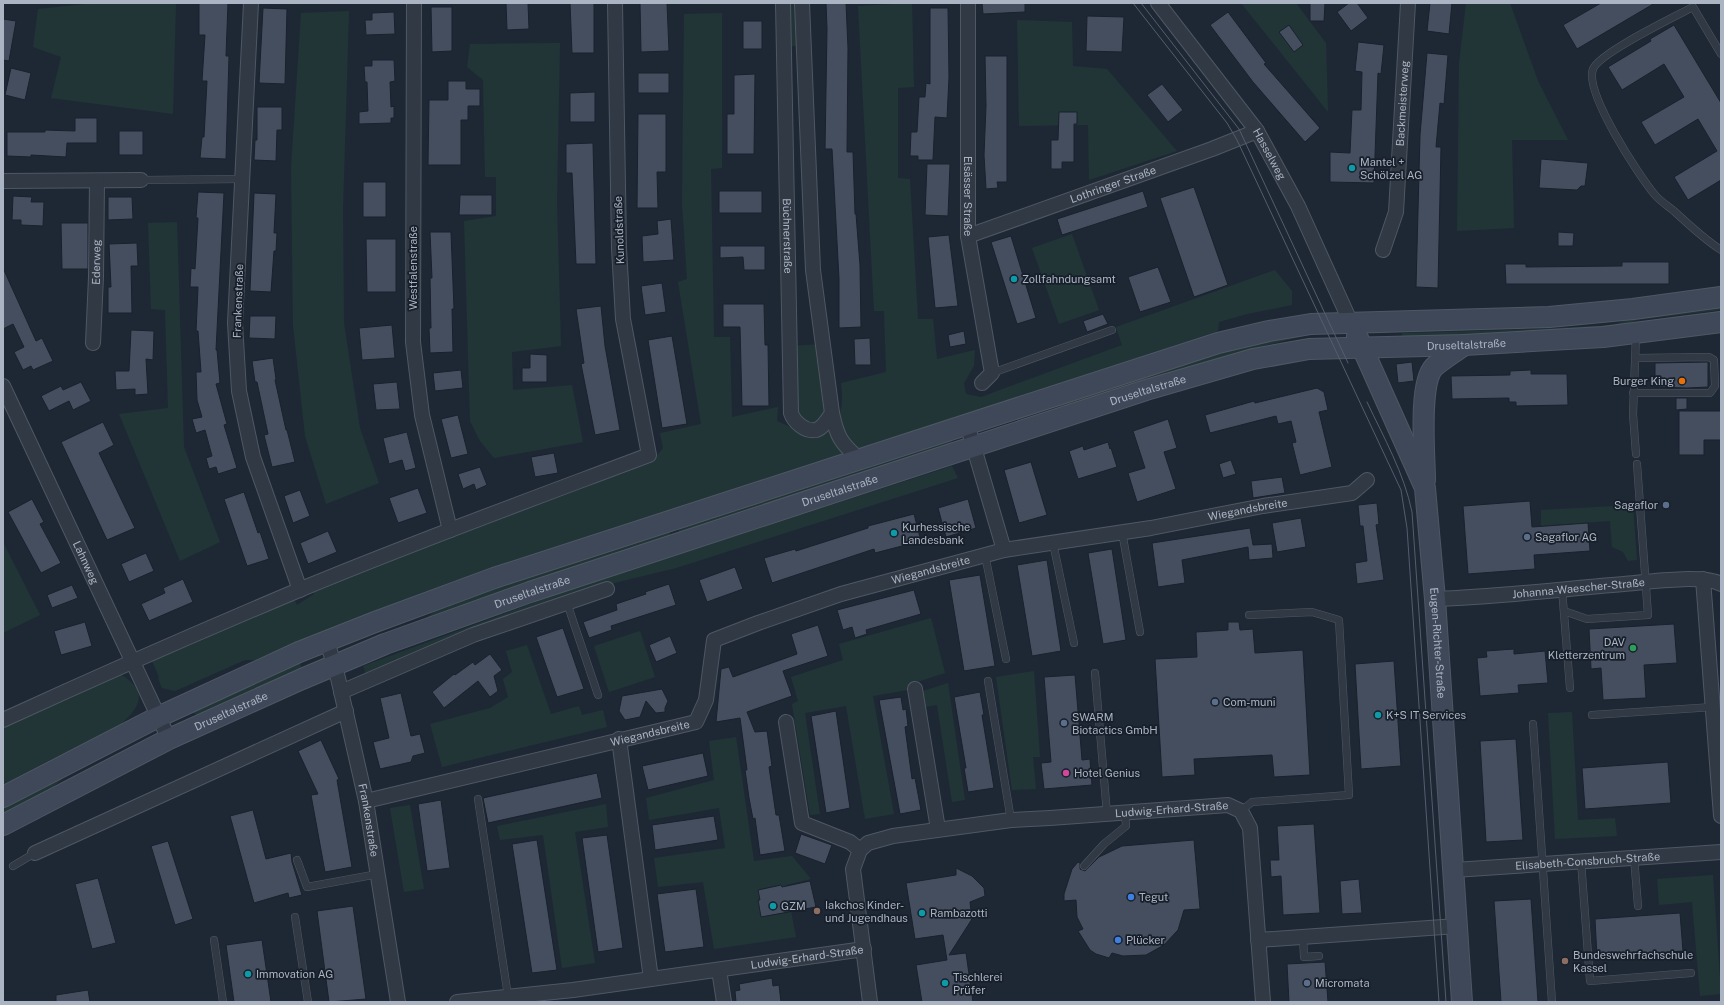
<svg xmlns="http://www.w3.org/2000/svg" width="1724" height="1005" viewBox="0 0 1724 1005" font-family="'Public Sans',sans-serif">
<style>
.green{fill:#213537}
.building{fill:#444e5f;stroke:#19212c}
.lines{fill:none;stroke-linecap:round;stroke-linejoin:round}
.service-casing{stroke:#4f5764;stroke-width:8}
.minor-casing{stroke:#4f5764;stroke-width:16}
.secondary-casing{stroke:#4f5764;stroke-width:22}
.service{stroke:#313945;stroke-width:7}
.minor{stroke:#313945;stroke-width:14}
.secondary{stroke:#3f4859;stroke-width:20}
.tram{stroke:#535d6d;stroke-width:1}
.culture-dot{fill:#0f9aa8;stroke:#171f2a;stroke-width:1.5}
.food-dot{fill:#e8710a;stroke:#171f2a;stroke-width:1.5}
.service-dot{fill:#5c6f8a;stroke:#171f2a;stroke-width:1.5}
.leisure-dot{fill:#2e9e5b;stroke:#171f2a;stroke-width:1.5}
.hotel-dot{fill:#d1479c;stroke:#171f2a;stroke-width:1.5}
.shop-dot{fill:#3f7fe0;stroke:#171f2a;stroke-width:1.5}
.education-dot{fill:#8d6e63;stroke:#171f2a;stroke-width:1.5}
.labels{text-anchor:middle;dominant-baseline:central;stroke-width:3.5;stroke-linejoin:round;paint-order:stroke}
.street-label{font-size:11px;fill:#abb4c3;stroke:#171f2a}
.poi-label{font-size:11px;fill:#abb4c3;stroke:#171f2a;text-anchor:start}
</style>
<rect width="100%" height="100%" fill="#1e2835"/>
<!-- green -->
<path class="green" d="M94,3H176L173,114L51,98L61,57L33,47L38,9Z
M783,3H802L804,46H784Z
M912,3L914,87L898,88V178L910,179L918,319H933L937,359L975,350L974,366L964,383L966,394L981,397L1122,345L1116,327L1275,270L1292,291V305L1247,314L1219,322L1218,331L981,410L259,660H245L175,691L162,688L158,678L159,677L152,661L293,597L297,605L314,594L311,588L651,463L663,448L660,433L701,424L678,282L687,279L682,204L684,14L722,13V168L711,169L714,337H730L732,417L778,407L777,421L808,435C839,424 845,416 841,383L886,372L884,311H874L858,6Z
M1241,3H1296L1326,43L1328,112Z
M1466,3H1510L1538,81L1568,140H1512L1514,228L1457,231L1459,63Z
M349,11L343,210L344,323L360,428L379,483L326,504L305,436L293,325L291,168L301,13Z
M1017,20L1072,22L1073,66L1107,69L1177,151L1089,180L1088,125L1019,126Z
M560,43L557,201L561,346L512,352L513,390L572,385L583,442L494,458L480,441L470,421L464,221L496,216V177H485L483,80L467,67L470,44Z
M177,222L184,447L220,542L180,561L119,414L168,408L165,310L151,309L148,223Z
M1072,234L1099,310L1059,324L1032,248Z
M1721,305V310L1637,320L1616,329L1403,338L1402,333L1513,330L1614,325L1634,317Z
M1307,331L1308,335L1263,346L1057,410L1056,408L1082,395L1201,358Z
M823,344L832,413L822,426L793,419L790,346Z
M951,438L953,444L679,532L678,526Z
M952,466L958,478L676,568L610,584L366,674L363,666L571,589Z
M1633,505L1637,560L1628,561L1623,552L1612,547L1610,521L1541,526V510Z
M669,529L670,535L425,619L440,607Z
M3,542L40,615L3,633Z
M931,618L945,673L908,685V690L873,696L894,814L865,819L846,706L805,713L820,814L810,815L792,704L798,701L791,677L843,660L839,644Z
M640,631L655,677L609,692L594,646Z
M527,645L551,714L579,706L582,715L603,710L607,727L442,767L430,724L490,708L508,697L503,679L512,672L506,651Z
M300,663L302,669L197,715L193,713L194,710Z
M1034,671L1040,757H1033L1036,789L1012,790L996,677Z
M120,674C149,691 141,707 119,726L40,765L3,786V728Z
M948,683L965,800L952,802L937,705L925,707L923,691Z
M1572,712L1578,820L1615,818L1617,836L1555,839L1548,713Z
M736,737L754,861L792,856L811,879L786,885L796,937L714,949L703,882L658,887L654,858L725,848L719,808L649,820L646,798L714,780L709,741Z
M67,773L68,774L51,789L3,815V807Z
M606,804L608,827L575,832L595,963L562,968L543,835L500,840L497,826Z
M410,805L424,889L404,892L390,808Z
M1713,875L1721,994L1700,996L1692,902L1659,905L1657,879Z"/>
<!-- building -->
<path class="building" d="M199,3H228L226,56H229L226,159L200,158L202,137H204L207,81H202L205,35H199Z
M506,3H528L529,29L507,30Z
M570,3H594V53H572Z
M640,3H667L669,51L641,52Z
M826,3H846L848,48L847,152H853L855,214H856L860,265L861,327L839,328V279L832,149H825L827,29Z
M982,3H1025V12L983,14Z
M1310,3H1325L1324,21H1310Z
M1349,3H1357L1368,18L1351,31L1337,12Z
M1430,3H1452L1449,34L1427,31Z
M1601,3H1655L1577,49L1563,25Z
M431,7H452V51L432,52Z
M263,8L287,9L285,84L259,83Z
M930,8H948L949,77L947,118L935,117L933,160H918V156H910L911,132H917L919,97H925L926,83L930,84Z
M394,12L395,34L366,35L365,20H372V13Z
M1228,12L1266,63L1264,64L1320,128L1305,142L1253,82L1210,25Z
M1087,16L1124,17L1122,52L1086,51Z
M3,19L16,21L9,61L3,60Z
M743,21H762V49H743Z
M1289,25L1303,45L1294,52L1279,32Z
M1674,25L1721,103V180L1688,200L1674,177L1717,151L1698,119L1655,145L1641,122L1684,97L1664,64L1622,90L1608,67L1651,41L1650,39Z
M1358,42L1384,45L1381,74L1378,73L1374,183L1330,182V152L1350,153L1352,110H1361L1362,72L1355,71Z
M1427,53L1448,55L1444,104L1440,103L1436,147H1441L1438,288L1416,287L1420,135Z
M985,56H1007V182H997L998,188L986,189L984,155L986,106Z
M372,60H394L395,81L390,82L391,107L394,106V118H391V123L359,124V112L368,111L367,82H365L364,66H372Z
M11,68L31,73L25,100L5,95Z
M638,73H669V93H638Z
M755,74L754,154H727V114H734V75Z
M448,81H466V89H480V106H468V120H461V165H428L429,100H448Z
M1162,84L1183,110L1168,122L1147,95Z
M595,92V122H570V93Z
M257,107H282V130H277L276,161L254,160L255,140H257Z
M1059,112H1077V124H1074V162H1062V169H1051V140H1058Z
M638,114H666V172H657L658,208H637Z
M75,118H97V143H67L66,157L31,155V157L7,156V132H45V130L75,131Z
M119,131H143V155H119Z
M593,143L596,264H576L572,173H566V144Z
M1541,159L1588,163L1585,186H1581L1577,190L1539,188Z
M927,164H950L948,216L925,215Z
M363,182H386V217H363Z
M1194,187L1228,285L1194,297L1160,198Z
M719,191H762V213H719Z
M1143,191L1148,207L1062,235L1057,219Z
M198,192L224,193L216,350H217L220,383L216,384L227,424L224,425L237,468L218,474L216,467L209,469L206,458L212,456L205,430L196,433L192,419L202,417L197,400L196,372H201L198,331H196L198,287H190L191,268L195,269L198,218H196Z
M254,193L276,194L274,233H277L276,251H274L271,292L250,291Z
M460,195H492V215H459Z
M13,196L32,197L31,202H44L43,226L21,225V220H12Z
M108,197H132L133,219L108,220Z
M671,219L674,260L643,262L642,236L658,234L657,221Z
M61,223H88V269H62Z
M430,232H451L454,309H452L453,352L430,353L429,328H431L430,278H432Z
M1558,232L1574,233L1573,246H1558Z
M949,235L958,306L935,308L928,237Z
M1011,236L1036,318L1017,324L991,242Z
M366,239H396V292H367Z
M137,243L138,266H131L132,313H108V287H111L109,244Z
M720,246H765V270H744L743,257L720,258Z
M1622,262H1669V284H1506L1505,264H1526V267L1622,266Z
M1158,267L1171,302L1140,312L1128,277Z
M3,268L36,341L42,338L53,361L33,370L31,366L23,370L14,352L24,347L13,324L3,329Z
M662,283L666,312L645,315L641,286Z
M723,304H764L765,345H768L769,406H742L740,327H723Z
M601,306L605,346L620,430L595,435L581,364L584,363L576,309Z
M1103,314L1108,324L1087,332L1083,321Z
M250,316H276L275,339L249,338Z
M392,325L395,358L362,360L359,328Z
M131,330L154,331L153,360L146,359L148,394L135,395V389L116,390L115,371H129Z
M964,331L966,344L950,347L948,335Z
M672,336L687,424L662,428L648,340Z
M870,338L871,365H855L854,339Z
M530,354L547,355V382H522V368H530Z
M273,358L276,379L275,380L286,430H287L295,462L272,467L264,435L268,434L257,382H255L252,361Z
M1412,362L1414,381L1398,383L1396,364Z
M1655,363L1708,362V387L1687,388L1655,387Z
M461,370L463,388L435,391L433,373Z
M1531,370V374H1567L1568,405L1516,406V402H1509V398L1452,399L1451,376L1510,375V371Z
M81,382L91,401L73,410L69,401L49,411L41,396L61,386L63,390Z
M397,382L400,409L376,410L373,384Z
M1317,388L1324,392L1328,410L1319,412L1332,467L1300,475L1292,443L1296,442L1291,421L1278,424L1276,416L1210,433L1205,415L1254,401L1255,403Z
M1676,398H1687V409L1676,410Z
M1679,411H1721V440H1704V455H1679Z
M458,415L468,454L451,458L441,419Z
M1168,419L1177,448L1164,452L1176,489L1137,502L1128,473L1145,468L1133,431Z
M103,422L114,445L99,453L135,528L107,540L61,442Z
M407,432L416,468L405,471L402,460L389,464L383,438Z
M1108,442L1110,449L1111,448L1117,467L1078,479L1069,451L1083,446L1084,450Z
M554,453L558,473L535,477L531,457Z
M1231,460L1236,474L1223,478L1219,464Z
M1031,462L1047,515L1019,523L1004,470Z
M480,467L487,485L476,490L474,484L463,489L458,474Z
M1282,477L1285,493L1253,498L1251,481Z
M418,488L427,513L398,523L389,498Z
M300,490L310,516L293,523L284,496Z
M244,492L258,533L260,532L269,559L247,566L224,499Z
M32,499L44,522L40,524L61,563L41,573L8,512Z
M968,499L976,528L946,537L938,508Z
M1530,501L1532,527L1588,523L1590,551L1534,555L1535,569L1468,574L1463,506Z
M1377,503L1379,524L1376,525L1384,580L1357,584L1355,563L1367,561L1363,526H1360L1358,505Z
M914,514L921,541L875,553L874,549L772,583L764,558L795,549L796,551L868,528V526Z
M1301,518L1306,547L1277,552L1272,523Z
M1250,528L1253,545L1272,544L1273,558L1249,560L1248,547L1182,560L1185,583L1158,587L1152,543Z
M328,531L337,552L308,564L300,543Z
M1112,549L1126,640L1103,644L1088,553Z
M146,553L154,571L129,582L121,564Z
M1047,560L1061,651L1032,656L1017,565Z
M735,567L743,589L707,602L699,580Z
M980,575L995,666L964,671L949,580Z
M183,579L193,602L149,621L141,604L165,593L163,588Z
M669,584L676,605L611,626L612,630L589,638L583,622L617,610L616,604L646,594L645,592Z
M72,585L78,598L52,608L47,595Z
M914,590L921,614L866,630L867,634L855,638L852,627L843,630L837,610Z
M85,622L92,646L61,655L54,631Z
M1228,622H1239L1240,630L1253,629L1255,653L1303,650L1310,775L1274,777L1272,755L1194,759L1195,775L1162,777L1155,659L1197,657L1196,632L1228,630Z
M1674,624L1677,663L1644,665L1646,698L1603,700L1601,668L1591,669L1589,629Z
M818,625L828,656L783,671L792,696L747,712L755,732L767,731L772,766L769,767L776,815H779L785,851L760,855L755,818L753,819L749,798L745,770H747L740,718L716,722L721,669L729,667L733,677L797,654L791,634Z
M563,628L584,689L557,697L536,637Z
M670,636L677,653L656,662L649,645Z
M1514,649V654L1545,651L1548,683L1518,685L1519,693L1480,696L1477,658L1487,657L1486,651Z
M490,654L502,670L494,676L498,691L490,697L478,681L444,708L432,692L454,674L455,675L473,662L475,665Z
M1394,661L1401,766L1361,769L1355,664Z
M1075,675L1082,760L1090,759L1092,785L1044,789L1041,763L1051,762L1044,677Z
M662,689L668,701L665,708V712L656,713L646,701L640,717L625,720L619,711L622,696Z
M980,692L984,715H982L994,788L968,792L964,768H966L954,697Z
M401,693L411,736L420,734L425,753L413,756L411,762L380,769L373,742L389,738L380,698Z
M901,697L903,710L906,709L908,726L905,727L912,779L915,778L921,810L900,814L879,700Z
M836,711L850,808L826,813L811,716Z
M1516,739L1523,840L1486,842L1480,741Z
M321,740L339,779L337,780L352,867L325,872L311,795L318,794L298,751Z
M703,753L708,776L648,790L642,766Z
M1668,762L1671,803L1585,809L1582,768Z
M597,773L602,798L488,823L483,798Z
M441,800L450,868L427,871L418,804Z
M253,810L266,859L291,853L292,862L302,895L289,898L288,893L254,903L230,816Z
M714,816L718,840L655,850L652,825Z
M1314,824L1320,913L1283,915L1281,876L1271,877L1270,860H1279L1277,826Z
M801,834L832,845L825,864L795,853Z
M607,835L623,948L598,952L582,838Z
M537,840L557,970L532,973L512,844Z
M1194,840L1200,909L1184,910L1178,930L1164,945L1146,955L1123,956L1112,953L1109,958L1096,954L1090,950L1078,931L1083,929L1077,917L1076,900L1064,901V894L1072,869L1078,862L1080,863V869L1085,871L1099,857L1122,846Z
M168,841L193,919L175,925L151,846Z
M956,868L972,876L984,888L985,896L970,902L972,919L949,955L966,953L973,1002H922L916,965L947,960L943,935L915,939L906,883L956,875Z
M98,878L116,943L92,949L75,884Z
M1359,879L1362,913L1342,914L1340,881Z
M810,881L816,907L761,917L758,900H760L758,890L781,885L782,887Z
M696,889L704,947L665,952L657,894Z
M1531,899L1538,1002H1501L1494,901Z
M353,906L366,999L329,1002L317,911Z
M1680,913L1683,951L1597,957L1595,919Z
M262,940L271,1002H234L226,945Z
M1325,962L1328,1002H1289L1287,964Z
M772,978L773,986L779,985L781,1002H736L735,991L740,990L739,984Z
M88,990L90,1002H56V995Z"/>
<g class="lines">
<!-- service casing -->
<g class="service-casing">
<path id="service" d="M1721,54L1693,7C1674,17 1599,53 1593,69C1584,92 1639,176 1655,195C1660,201 1668,206 1674,211C1689,225 1704,239 1721,250
M141,180L243,179
M1636,335L1633,414L1636,454
M992,373L1112,330
M1633,393H1710L1715,386L1714,360L1709,357L1635,358
M1122,532L1140,632
M1053,543L1074,643
M985,555L1006,659
M1562,589L1570,688
M567,603L598,695
M1564,611L1587,619L1648,615L1637,464
M1095,673L1107,814
M988,681L1011,820
M1592,715L1713,707
M1533,724L1552,1002
M478,799L508,996
M1241,811L1252,802L1349,795L1339,620L1312,612L1249,615
M1634,857L1638,906
M297,860L307,887L378,874
M1581,861L1590,981L1691,973
M13,866L35,853
M1084,866L1104,844L1126,826L1125,812
M295,917L308,1002
M1303,937L1304,957L1319,956
M214,940L223,1002"/>
</g>
<!-- minor casing -->
<g class="minor-casing">
<g id="minor">
<path d="M251,3L235,323L239,391L253,457L300,590"/>
<path d="M414,3L413,342L422,415L450,530"/>
<path id="s1" d="M783,3L791,413C794,422 805,432 816,430C823,428 828,419 832,413L813,270L802,3"/>
<path id="s2" d="M968,3V236L992,373L982,383"/>
<path id="s3" d="M1158,3L1257,131L1298,206L1351,323"/>
<path d="M3,181L141,180"/>
<path id="s4" d="M968,236L1212,149L1257,131"/>
<path id="s5" d="M1383,250L1396,212L1408,3"/>
<path id="s6" d="M93,343L96,277L97,181"/>
<path id="s7" d="M3,386L169,739"/>
<path d="M832,413C837,437 841,443 859,459"/>
<path d="M967,424L1004,550"/>
<path d="M1703,579L1721,816"/>
<path id="s8" d="M1435,599C1498,597 1561,589 1624,584C1647,582 1702,574 1721,584"/>
<path id="s9" d="M327,641L338,678L366,801L398,1002"/>
<path d="M915,689L938,829"/>
<path d="M341,692L473,635L607,589"/>
<path d="M3,720C101,675 199,632 299,590C414,542 532,499 649,455L623,319L619,248L615,3"/>
<path d="M786,722L802,823L850,842L860,850"/>
<path d="M619,739L651,979"/>
<path id="s10" d="M366,801L696,722L706,700L714,640L758,623L841,594L1004,550L1151,528L1263,506L1352,493L1367,480"/>
<path d="M35,853L346,711"/>
<path id="s11" d="M1454,870L1721,852"/>
<path d="M1258,940L1457,926"/>
<path d="M719,970L724,1002"/>
<path id="s12" d="M457,1002L573,990L864,949"/>
<path id="s13" d="M870,1002L853,869L860,850L868,843L893,836L1011,820L1050,818L1228,805L1241,811L1250,828L1263,1002"/>
</g>
</g>
<!-- secondary casing -->
<g class="secondary-casing">
<g id="secondary">
<path id="s14" d="M1357,336L1425,488L1435,599L1462,1002"/>
<path d="M1425,480C1425,456 1418,384 1434,367C1443,359 1455,352 1464,345"/>
<path d="M3,797L158,717L299,652L375,622L494,578L1218,343L1269,331L1311,324L1549,317L1633,309L1721,297"/>
<path id="s15" d="M3,825L169,739L302,679L385,644L530,592L1146,390L1253,359L1309,349L1464,345L1603,337L1721,322"/>
</g>
</g>
<!-- service -->
<use href="#service" class="service"/>
<!-- minor -->
<use href="#minor" class="minor"/>
<!-- secondary -->
<use href="#secondary" class="secondary"/>
<!-- tram -->
<path class="tram" d="M1133,3L1227,123L1237,140L1401,490L1407,528L1439,1002
M1141,3L1239,129L1348,363
M1367,402C1384,438 1404,473 1412,512L1446,1002"/>
</g>
<!-- markers -->
<g class="culture-dot">
<circle cx="1352" cy="168" r="4"/>
<circle cx="1014" cy="279" r="4"/>
<circle cx="894" cy="533" r="4"/>
<circle cx="1378" cy="715" r="4"/>
<circle cx="773" cy="906" r="4"/>
<circle cx="922" cy="913" r="4"/>
<circle cx="248" cy="974" r="4"/>
<circle cx="945" cy="983" r="4"/>
</g>
<circle class="food-dot" cx="1682" cy="381" r="4"/>
<g class="service-dot">
<circle cx="1666" cy="505" r="4"/>
<circle cx="1527" cy="537" r="4"/>
<circle cx="1215" cy="702" r="4"/>
<circle cx="1064" cy="723" r="4"/>
<circle cx="1307" cy="983" r="4"/>
</g>
<circle class="leisure-dot" cx="1633" cy="648" r="4"/>
<circle class="hotel-dot" cx="1066" cy="773" r="4"/>
<g class="shop-dot">
<circle cx="1131" cy="897" r="4"/>
<circle cx="1118" cy="940" r="4"/>
</g>
<g class="education-dot">
<circle cx="817" cy="911" r="4"/>
<circle cx="1565" cy="961" r="4"/>
</g>
<g class="labels">
<!-- street labels -->
<g class="street-label">
<text stroke="none"><textPath href="#s5" startOffset="149">Backmeisterweg</textPath></text>
<text stroke="none"><textPath href="#s3" startOffset="188">Hasselweg</textPath></text>
<text stroke="none"><textPath href="#s4" startOffset="154">Lothringer Straße</textPath></text>
<text stroke="none"><textPath href="#s2" startOffset="193">Elsässer Straße</textPath></text>
<text transform="translate(619 230) rotate(-92)">Kunoldstraße</text>
<text stroke="none"><textPath href="#s1" startOffset="233">Büchnerstraße</textPath></text>
<text stroke="none"><textPath href="#s6" startOffset="81">Ederweg</textPath></text>
<text transform="translate(413 268) rotate(-90)">Westfalenstraße</text>
<text transform="translate(238 301) rotate(-88)">Frankenstraße</text>
<text stroke="none"><textPath href="#s15" startOffset="1551">Druseltalstraße</textPath></text>
<text stroke="none"><textPath href="#s15" startOffset="1227">Druseltalstraße</textPath></text>
<text stroke="none"><textPath href="#s15" startOffset="903">Druseltalstraße</textPath></text>
<text stroke="none"><textPath href="#s10" startOffset="975">Wiegandsbreite</textPath></text>
<text stroke="none"><textPath href="#s7" startOffset="195">Lahnweg</textPath></text>
<text stroke="none"><textPath href="#s10" startOffset="652">Wiegandsbreite</textPath></text>
<text stroke="none"><textPath href="#s8" startOffset="144">Johanna-Waescher-Straße</textPath></text>
<text stroke="none"><textPath href="#s15" startOffset="579">Druseltalstraße</textPath></text>
<text stroke="none"><textPath href="#s14" startOffset="322">Eugen-Richter-Straße</textPath></text>
<text stroke="none"><textPath href="#s15" startOffset="255">Druseltalstraße</textPath></text>
<text stroke="none"><textPath href="#s10" startOffset="292">Wiegandsbreite</textPath></text>
<text stroke="none"><textPath href="#s13" startOffset="471">Ludwig-Erhard-Straße</textPath></text>
<text stroke="none"><textPath href="#s9" startOffset="184">Frankenstraße</textPath></text>
<text stroke="none"><textPath href="#s11" startOffset="134">Elisabeth-Consbruch-Straße</textPath></text>
<text stroke="none"><textPath href="#s12" startOffset="353">Ludwig-Erhard-Straße</textPath></text>
</g>
<!-- poi labels -->
<g class="poi-label">
<text x="1360" y="162">Mantel +<tspan x="1360" dy="13">Schölzel AG</tspan></text>
<text x="1022" y="279">Zollfahndungsamt</text>
<text x="1674" y="381" text-anchor="end">Burger King</text>
<text x="1658" y="505" text-anchor="end">Sagaflor</text>
<text x="902" y="527">Kurhessische<tspan x="902" dy="13">Landesbank</tspan></text>
<text x="1535" y="537">Sagaflor AG</text>
<text x="1625" y="642" text-anchor="end">DAV<tspan x="1625" dy="13">Kletterzentrum</tspan></text>
<text x="1223" y="702">Com-muni</text>
<text x="1386" y="715">K+S IT Services</text>
<text x="1072" y="717">SWARM<tspan x="1072" dy="13">Biotactics GmbH</tspan></text>
<text x="1074" y="773">Hotel Genius</text>
<text x="1139" y="897">Tegut</text>
<text x="825" y="905">Iakchos Kinder-<tspan x="825" dy="13">und Jugendhaus</tspan></text>
<text x="781" y="906">GZM</text>
<text x="930" y="913">Rambazotti</text>
<text x="1126" y="940">Plücker</text>
<text x="1573" y="955">Bundeswehrfachschule<tspan x="1573" dy="13">Kassel</tspan></text>
<text x="256" y="974">Immovation AG</text>
<text x="953" y="977">Tischlerei<tspan x="953" dy="13">Prüfer</tspan></text>
<text x="1315" y="983">Micromata</text>
</g>
</g>
<!-- border -->
<rect width="1724" height="1005" fill="none" stroke="#abb4c3" stroke-width="8"/>
</svg>
